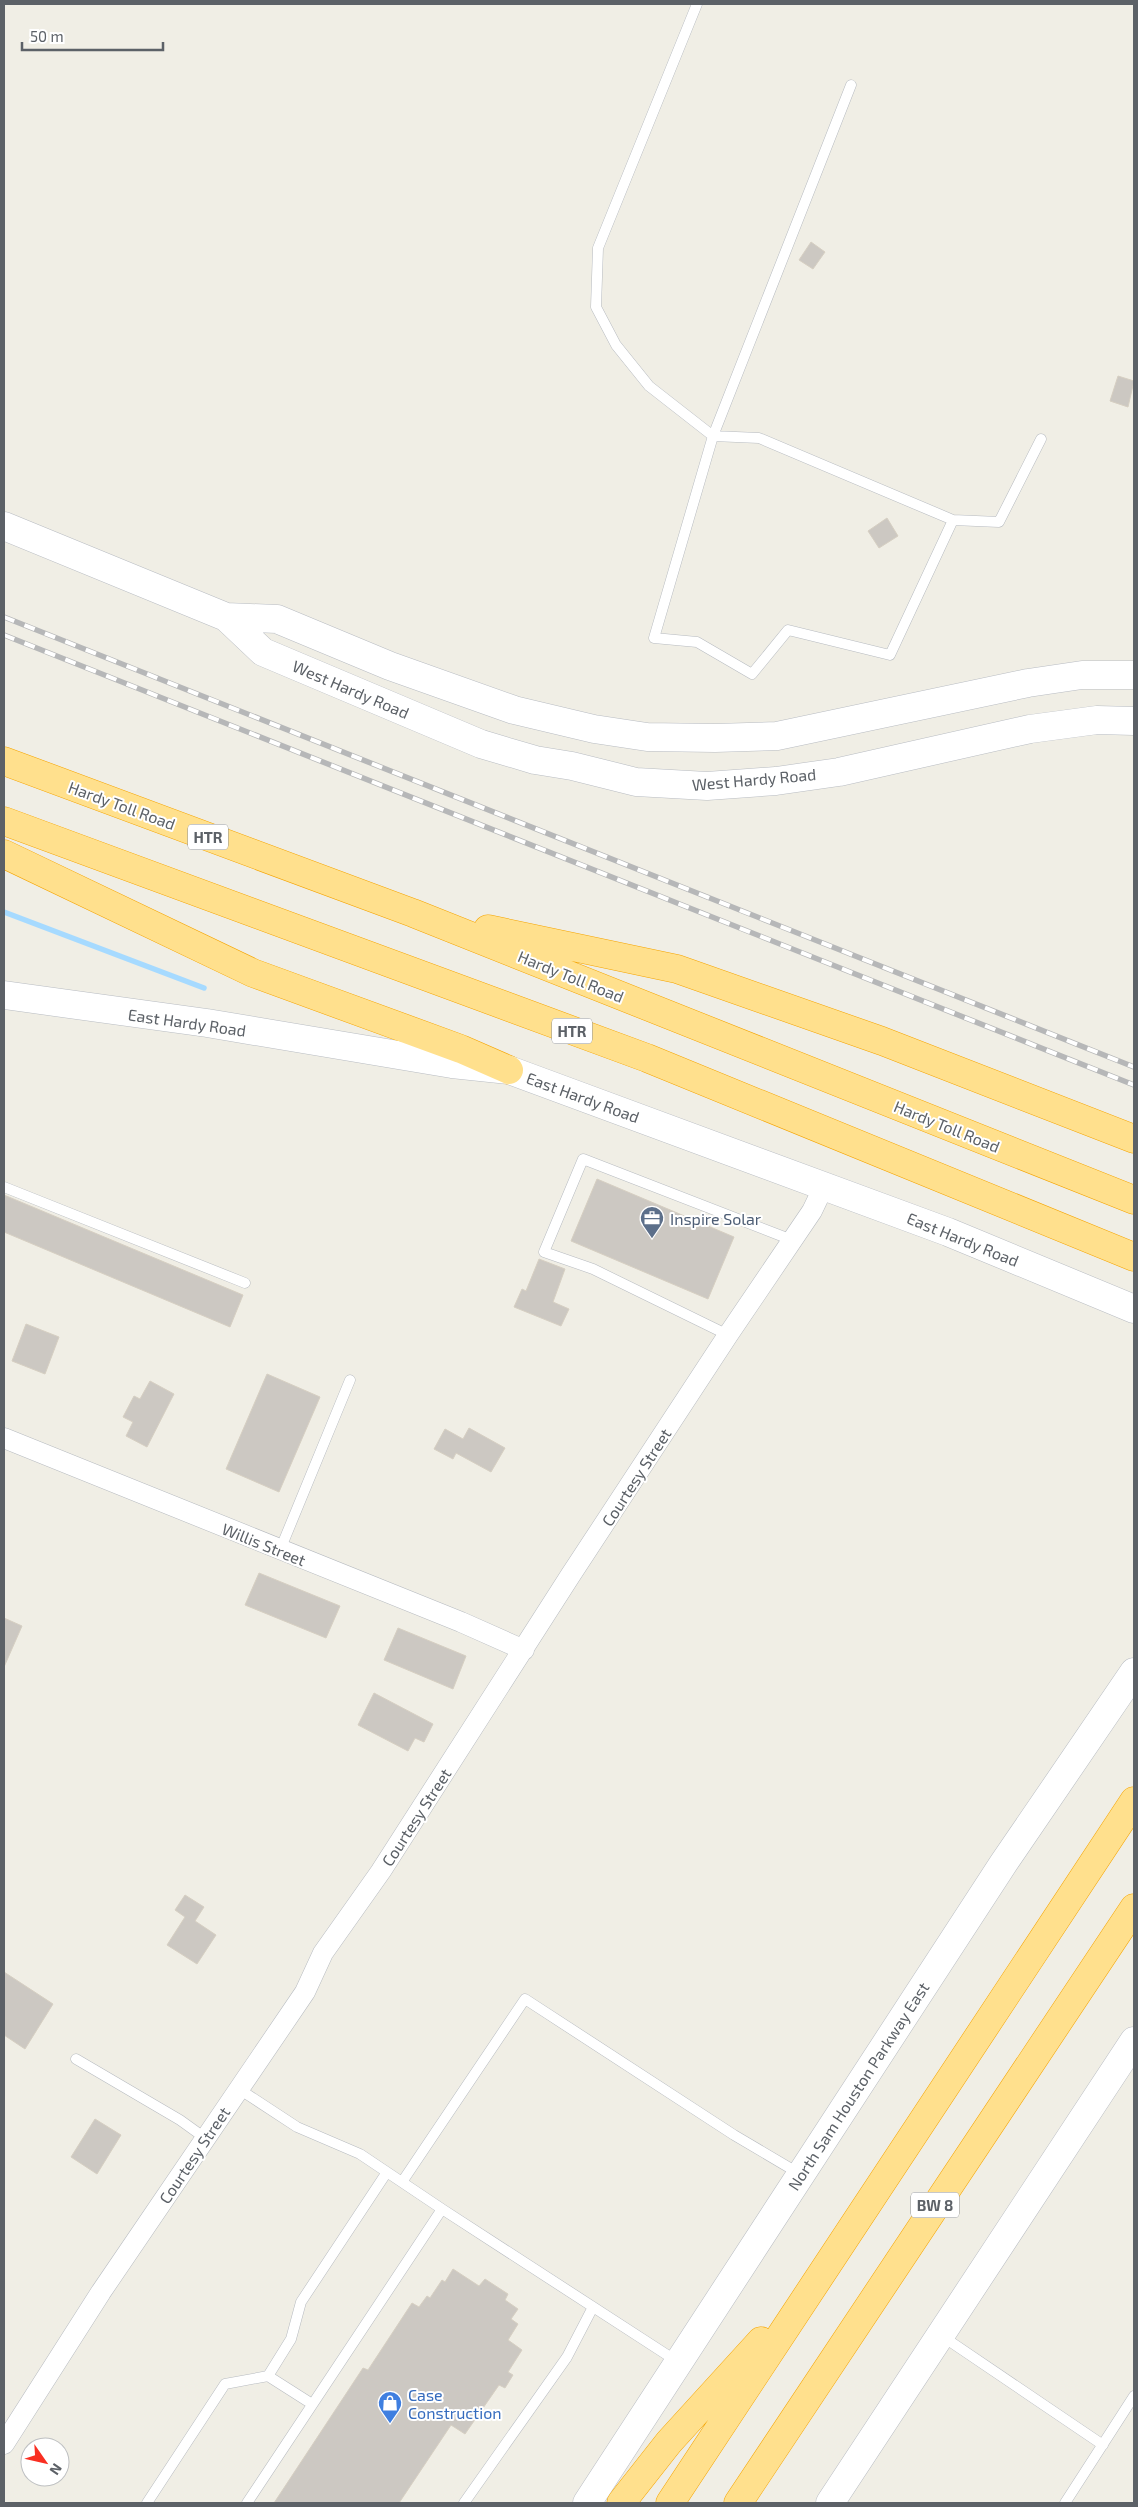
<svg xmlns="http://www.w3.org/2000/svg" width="1138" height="2507" viewBox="0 0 1138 2507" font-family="'Exo 2',sans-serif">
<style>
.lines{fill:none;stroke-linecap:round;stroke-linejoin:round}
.stream{stroke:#a6daff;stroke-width:5.5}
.building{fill:#ccc8c2;stroke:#d6cfc2}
.lane-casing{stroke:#b7bbc0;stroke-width:11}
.street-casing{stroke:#b7bbc0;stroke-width:21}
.secondary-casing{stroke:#b8bcc2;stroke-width:29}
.highway-casing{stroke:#f5a400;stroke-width:29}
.lane{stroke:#fff;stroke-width:10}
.street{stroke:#fff;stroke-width:20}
.secondary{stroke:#fff;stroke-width:28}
.highway{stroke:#ffe08d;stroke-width:28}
.rail-casing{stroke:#b6b7b8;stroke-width:5.5}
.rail{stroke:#fff;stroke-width:4;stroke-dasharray:11;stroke-linecap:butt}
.labels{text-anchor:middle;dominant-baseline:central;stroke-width:4;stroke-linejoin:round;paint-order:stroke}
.shield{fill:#fff;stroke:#8d9095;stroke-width:1}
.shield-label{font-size:15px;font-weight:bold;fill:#5c6167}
.street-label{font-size:16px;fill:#5c6167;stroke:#fff}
.service-label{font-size:16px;fill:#4e5e75;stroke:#fff;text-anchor:start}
.shop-label{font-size:16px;fill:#366cbe;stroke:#fff;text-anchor:start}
</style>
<rect width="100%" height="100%" fill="#f0eee5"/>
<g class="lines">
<!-- stream -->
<path class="stream" d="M4,912L204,988"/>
</g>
<!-- building -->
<path class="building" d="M811,242L825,252L813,269L799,260Z
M1118,376L1134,381L1128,407L1110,401Z
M887,518L898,536L879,548L868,531Z
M597,1179L734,1237L708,1299L571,1241Z
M4,1195L243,1295L230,1327L4,1232Z
M539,1259L565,1269L553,1302L569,1309L561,1326L514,1307L522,1289L526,1291Z
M26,1324L59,1337L45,1374L12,1361Z
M267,1374L320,1397L279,1492L226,1469Z
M150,1381L174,1394L147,1447L126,1436L133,1422L123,1417L134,1396L140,1399Z
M469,1428L505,1448L491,1472L456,1453L453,1459L434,1449L445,1429L463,1439Z
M259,1573L340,1606L326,1638L245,1605Z
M4,1618L22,1626L4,1667Z
M398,1628L466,1656L453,1689L384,1660Z
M374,1693L433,1724L424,1742L415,1738L408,1751L358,1725Z
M185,1895L204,1907L195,1921L216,1935L197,1964L167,1945L185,1917L175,1910Z
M4,1972L53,2004L25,2049L4,2035Z
M95,2119L121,2135L97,2174L71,2157Z
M453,2269L479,2286L485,2279L508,2294L505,2300L518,2309L511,2319L518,2324L508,2340L522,2350L508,2372L513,2375L505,2388L499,2385L465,2434L451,2425L399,2503H274L363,2368L368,2370L412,2303L419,2307L427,2296L430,2298L442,2280L445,2282Z"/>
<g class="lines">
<!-- lane casing -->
<g class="lane-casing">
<path id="lane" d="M697,4L598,248L596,307L616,345L649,386L713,436L759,438L953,520L999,522L1041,439
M851,85L713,436L654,638L697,642L752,674L788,630L890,655L953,520
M4,1187L245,1283
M728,1335L593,1269L544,1252L583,1159L792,1240
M280,1550L350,1380
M76,2059L180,2120L205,2138
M239,2089L297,2127L360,2154L442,2209
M402,2182L525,1999L734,2135L800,2174
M942,2336L1103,2445
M268,2376L291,2339L301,2302L387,2172
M147,2503L225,2384L268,2376L312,2404
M247,2503L442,2209L678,2362
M464,2503L567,2357L593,2307
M1065,2503L1134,2396"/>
</g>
<!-- street casing -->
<g class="street-casing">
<path id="street" d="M4,1438L461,1622L524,1650
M4,2444L101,2292L305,1992L323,1953L381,1871L570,1576L728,1335L812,1211L824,1186"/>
</g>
<!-- secondary casing -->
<g class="secondary-casing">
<path id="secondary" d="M4,526L226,617L277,619L390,666L514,710L594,729L647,737L715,738L777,736L1028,683L1082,675H1134
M226,617L263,652L481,744L535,760L572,766L636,782L707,786L776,781L839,772L1030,729L1097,720L1134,721
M4,995L207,1023L452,1064L509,1070L948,1232L1134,1309
M587,2503L1003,1864L1134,1672
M830,2503L1134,2041"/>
</g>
<!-- highway casing -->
<g class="highway-casing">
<path id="highway" d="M4,761L413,913L1134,1200
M4,821L647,1058L1134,1257
M4,854L253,973L461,1049L509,1070
M488,929L677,969L882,1041L1134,1139
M621,2503L669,2442L761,2341
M670,2503L1134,1801
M738,2503L1134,1908"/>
</g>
<!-- lane -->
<use href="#lane" class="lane"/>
<!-- street -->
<use href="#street" class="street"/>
<!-- secondary -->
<use href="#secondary" class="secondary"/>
<!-- highway -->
<use href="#highway" class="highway"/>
<!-- rail casing -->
<g class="rail-casing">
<path id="rail" d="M4,617L1134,1067
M4,635L1134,1085"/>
</g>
<!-- rail -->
<use href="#rail" class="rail"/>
</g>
<!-- icons -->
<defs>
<g id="office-pin" transform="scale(1.25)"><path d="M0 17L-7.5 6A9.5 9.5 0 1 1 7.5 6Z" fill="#5c6f8a" stroke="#fff"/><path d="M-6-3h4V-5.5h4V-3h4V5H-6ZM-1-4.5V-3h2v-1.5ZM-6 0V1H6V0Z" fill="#fff"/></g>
<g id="shop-pin" transform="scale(1.25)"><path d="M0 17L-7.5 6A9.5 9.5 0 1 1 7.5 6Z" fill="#3f7fe0" stroke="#fff"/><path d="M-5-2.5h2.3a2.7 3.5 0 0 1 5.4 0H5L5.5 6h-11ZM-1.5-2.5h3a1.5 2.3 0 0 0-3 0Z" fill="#fff"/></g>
</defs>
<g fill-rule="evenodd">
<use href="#office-pin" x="652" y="1218"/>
<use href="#shop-pin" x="390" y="2403"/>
</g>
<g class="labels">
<!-- shield labels -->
<g class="shield">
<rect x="188" y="824.5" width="40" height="25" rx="4"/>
<rect x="552" y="1018.5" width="40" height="25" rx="4"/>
<rect x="911" y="2192.5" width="48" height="25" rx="4"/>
</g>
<g class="shield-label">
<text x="208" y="837">HTR</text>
<text x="572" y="1031">HTR</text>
<text x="935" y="2205">BW 8</text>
</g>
<!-- street labels -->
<g class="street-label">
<text transform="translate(351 689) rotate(23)">West Hardy Road</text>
<text transform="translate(754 779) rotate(-5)">West Hardy Road</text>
<text transform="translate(122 805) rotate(20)">Hardy Toll Road</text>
<text transform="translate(571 976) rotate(22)">Hardy Toll Road</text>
<text transform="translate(187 1022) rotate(8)">East Hardy Road</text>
<text transform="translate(583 1097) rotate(20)">East Hardy Road</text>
<text transform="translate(947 1126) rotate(22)">Hardy Toll Road</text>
<text transform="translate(963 1239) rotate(22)">East Hardy Road</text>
<text transform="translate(636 1477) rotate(-57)">Courtesy Street</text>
<text transform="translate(264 1544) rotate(22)">Willis Street</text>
<text transform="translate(416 1817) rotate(-57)">Courtesy Street</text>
<text transform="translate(858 2086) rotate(-57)">North Sam Houston Parkway East</text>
<text transform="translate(194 2155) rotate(-56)">Courtesy Street</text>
</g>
<!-- service labels -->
<g class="service-label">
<text x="670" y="1218">Inspire Solar</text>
</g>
<!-- shop labels -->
<g class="shop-label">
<text x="408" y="2394">Case<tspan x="408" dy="18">Construction</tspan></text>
</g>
</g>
<!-- border -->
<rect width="1138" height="2507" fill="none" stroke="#5c6167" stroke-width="10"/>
<!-- north arrow -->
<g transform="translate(45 2462) rotate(124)"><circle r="24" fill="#ffffff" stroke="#bec0c2"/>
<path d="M0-4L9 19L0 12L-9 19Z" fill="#f92f22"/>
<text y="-8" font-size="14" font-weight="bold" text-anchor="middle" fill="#5c6167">N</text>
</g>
<!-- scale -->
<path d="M22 42v8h141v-8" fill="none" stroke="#5c6167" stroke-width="2.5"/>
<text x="30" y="42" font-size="15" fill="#5c6167" stroke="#ffffff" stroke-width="4" paint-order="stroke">50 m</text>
</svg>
